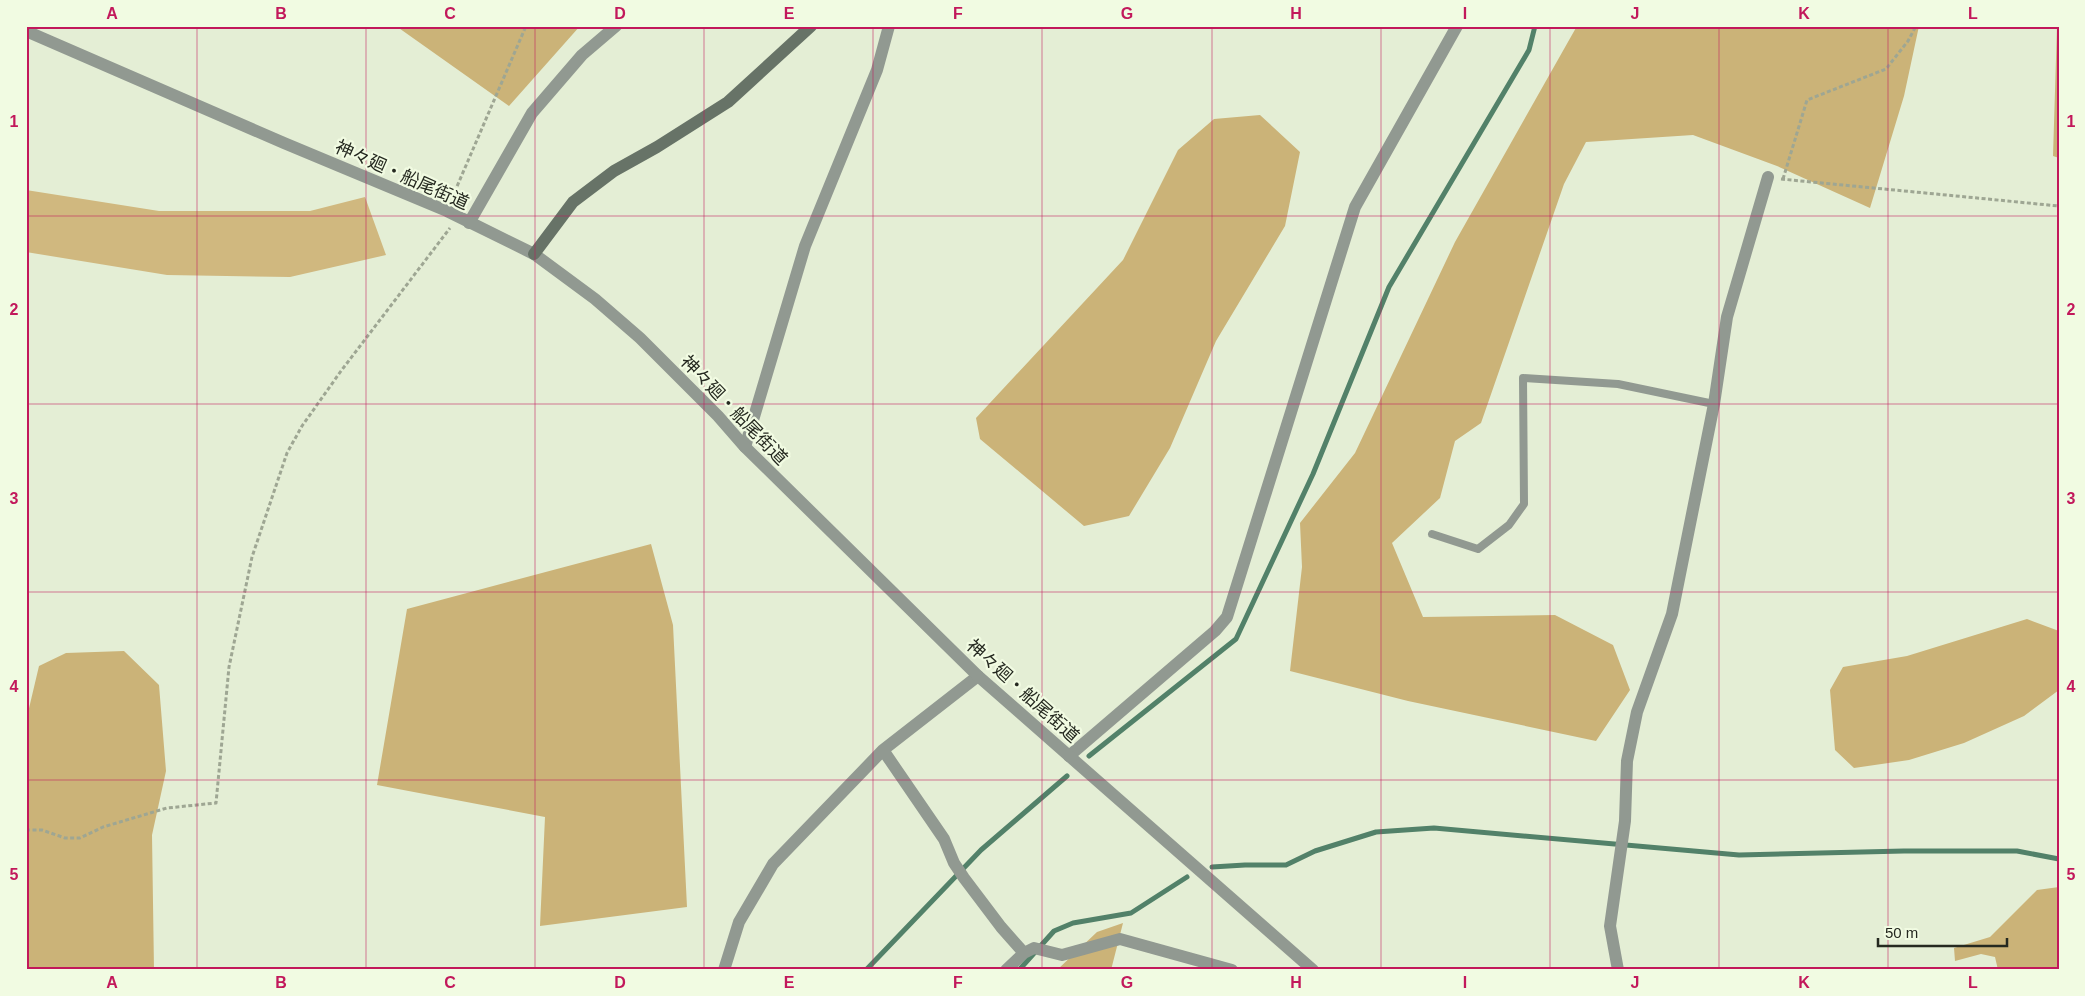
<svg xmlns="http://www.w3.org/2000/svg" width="2085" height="996" viewBox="0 0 2085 996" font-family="Helvetica,'Noto Sans JP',sans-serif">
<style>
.green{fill:#d0b87f}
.forest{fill:#cbb378}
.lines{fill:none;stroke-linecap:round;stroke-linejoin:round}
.stream{stroke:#528169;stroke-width:5}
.path{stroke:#9ea693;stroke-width:3;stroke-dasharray:4 2.5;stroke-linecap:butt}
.service{stroke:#919991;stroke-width:8}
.minor{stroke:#919991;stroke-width:12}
.tertiary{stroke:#919991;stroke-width:12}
.secondary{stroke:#677367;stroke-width:12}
.grid{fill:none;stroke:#c2185b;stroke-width:1;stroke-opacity:0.55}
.labels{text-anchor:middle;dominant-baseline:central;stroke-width:4.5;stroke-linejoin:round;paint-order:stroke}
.street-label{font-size:18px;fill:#252920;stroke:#f1fbe2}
.neatline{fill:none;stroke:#c2185b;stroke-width:2}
.grid-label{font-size:16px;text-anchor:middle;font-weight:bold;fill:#c2185b}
</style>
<rect width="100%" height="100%" fill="#e4eed5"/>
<!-- green -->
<path class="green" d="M26,190L159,211H310L365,197L386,255L290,277L167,275L26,252Z"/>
<!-- forest -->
<path class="forest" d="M396,26H580L509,106Z
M1577,26H1919L1904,96L1870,208L1777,166L1693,135L1586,142L1564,184L1481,423L1455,441L1440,498L1392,543L1423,617L1555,615L1613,645L1630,690L1596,741L1408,701L1290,671L1302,567L1300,523L1355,453L1455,242Z
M2057,26H2059V158L2053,156Z
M1260,115L1300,152L1285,226L1216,341L1170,448L1129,516L1084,526L980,439L976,418L1123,260L1178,150L1214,119Z
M651,544L673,625L687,907L540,926L545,817L377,785L407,609Z
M2027,619L2059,631V690L2024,716L1964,743L1909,760L1854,768L1835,750L1830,690L1843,667L1907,656Z
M124,651L159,685L166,771L152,835L154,970H26V721L39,666L66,653Z
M2059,887V970H1998L1995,957L1981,954L1955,961L1954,948L1990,937L2037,890Z
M1123,923L1111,970H1057L1097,932Z"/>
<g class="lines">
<!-- stream -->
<path class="stream" d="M1089,756L1236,639L1313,474L1389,287L1529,50L1535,26
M1212,867L1245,865H1286L1315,851L1376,832L1434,828L1739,855L1904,851H2017L2059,859
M866,970L981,850L1067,776
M1019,970L1054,931L1073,923L1131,913L1187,877"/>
<!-- path -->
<path class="path" d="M1781,179L2059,206
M1783,179L1807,100L1886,69L1908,41L1916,26
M452,198L526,26
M26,830H42L65,838H80L103,827L167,808L216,803L229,667L252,557L287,453L302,426L341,371L450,228"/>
<!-- service -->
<path class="service" d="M1432,534L1478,549L1509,525L1524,504L1523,378L1618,384L1714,404"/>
<!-- minor -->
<path class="minor" d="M469,223L532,113L582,55L616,26
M745,447L805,246L877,70L889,26
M883,750L944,839L954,863L964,878L1001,927L1024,953
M1069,756L1215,631L1227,617L1355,207L1457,26
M724,970L739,922L773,864L883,750L978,676
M1006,970L1024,953L1034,948L1062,955L1120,939L1232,970
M1618,970L1610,926L1625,821L1627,761L1637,712L1672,614L1714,404L1727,317L1768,177"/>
<!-- tertiary -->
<path class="tertiary" d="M26,31L284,143L447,211L534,254L595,299L640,338L718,416L745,447L978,676L1313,970"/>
<!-- secondary -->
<path class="secondary" d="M534,254L573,202L614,171L657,147L728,102L811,26"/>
</g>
<!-- grid -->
<path class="grid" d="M197,26V970M366,26V970M535,26V970M704,26V970M873,26V970M1042,26V970M1212,26V970M1381,26V970M1550,26V970M1719,26V970M1888,26V970M26,216H2059M26,404H2059M26,592H2059M26,780H2059"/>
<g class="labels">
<!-- street labels -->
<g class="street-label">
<text transform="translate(402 175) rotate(24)">神々廻・船尾街道</text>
<text transform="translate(734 410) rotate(46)">神々廻・船尾街道</text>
<text transform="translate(1023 691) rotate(42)">神々廻・船尾街道</text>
</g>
</g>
<!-- border -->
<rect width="2085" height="996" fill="none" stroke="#f1fbe2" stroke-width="55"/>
<!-- scale -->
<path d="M1878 938v8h129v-8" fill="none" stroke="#252920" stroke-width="2.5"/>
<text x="1885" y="938" font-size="15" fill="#252920" stroke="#f1fbe2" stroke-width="4" paint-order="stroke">50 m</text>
<rect x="28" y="28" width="2030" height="940" class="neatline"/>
<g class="grid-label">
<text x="112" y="19">A</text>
<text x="281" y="19">B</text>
<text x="450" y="19">C</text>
<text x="620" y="19">D</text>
<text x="789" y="19">E</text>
<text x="958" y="19">F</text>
<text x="1127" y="19">G</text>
<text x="1296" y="19">H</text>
<text x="1465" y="19">I</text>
<text x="1635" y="19">J</text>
<text x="1804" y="19">K</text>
<text x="1973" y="19">L</text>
<text x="14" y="127">1</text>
<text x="2071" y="127">1</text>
<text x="14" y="315">2</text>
<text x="2071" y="315">2</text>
<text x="14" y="504">3</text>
<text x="2071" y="504">3</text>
<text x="14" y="692">4</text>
<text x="2071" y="692">4</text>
<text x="14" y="880">5</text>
<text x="2071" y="880">5</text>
<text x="112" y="988">A</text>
<text x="281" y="988">B</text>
<text x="450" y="988">C</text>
<text x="620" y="988">D</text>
<text x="789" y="988">E</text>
<text x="958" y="988">F</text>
<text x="1127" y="988">G</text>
<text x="1296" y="988">H</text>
<text x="1465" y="988">I</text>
<text x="1635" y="988">J</text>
<text x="1804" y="988">K</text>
<text x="1973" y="988">L</text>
</g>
</svg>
